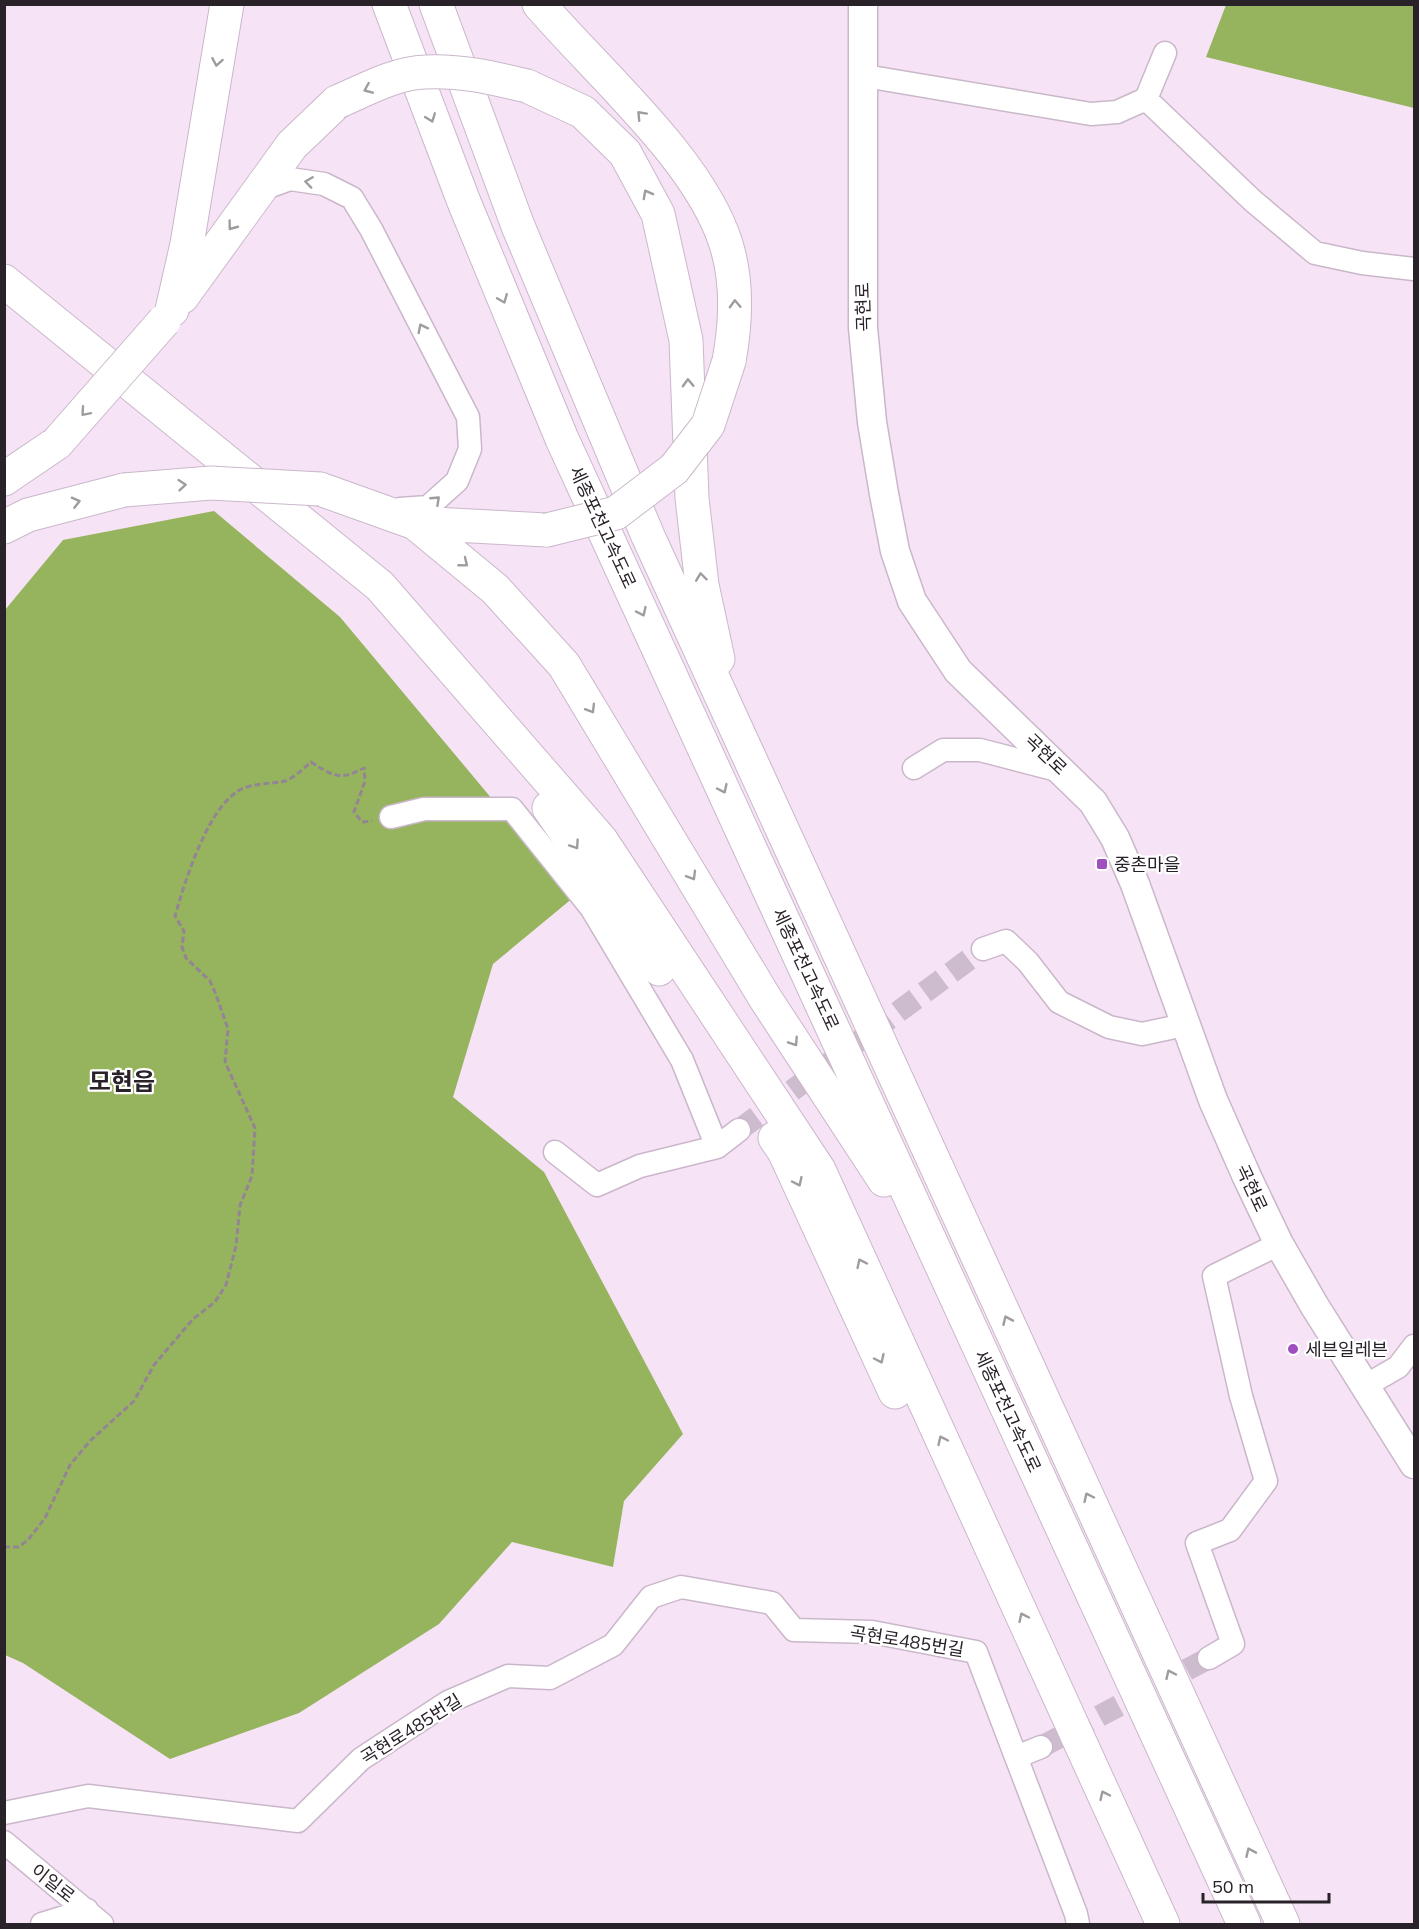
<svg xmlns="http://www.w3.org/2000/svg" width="1419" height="1929" viewBox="0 0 1419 1929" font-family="Mulish,'Noto Sans KR',sans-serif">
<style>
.forest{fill:#96b35d}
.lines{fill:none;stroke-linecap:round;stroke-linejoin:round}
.minor-tunnel{stroke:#cdbccd;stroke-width:22;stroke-dasharray:22 11;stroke-linecap:butt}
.minor-casing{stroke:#cab8ca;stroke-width:25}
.major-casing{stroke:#cab8ca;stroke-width:31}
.highway-casing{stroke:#cab8ca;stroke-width:35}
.path{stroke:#938593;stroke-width:3;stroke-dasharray:6 3;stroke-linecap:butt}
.minor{stroke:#fff;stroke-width:22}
.major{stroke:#fff;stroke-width:28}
.highway{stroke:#fff;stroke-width:33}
.highway-bridge-casing{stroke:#cab8ca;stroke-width:35;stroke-linecap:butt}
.highway-bridge{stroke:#fff;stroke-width:33}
.oneway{stroke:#9f9c9f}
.poi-dot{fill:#9f4fbf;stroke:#fff;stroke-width:2}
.labels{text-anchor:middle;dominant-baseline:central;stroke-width:4.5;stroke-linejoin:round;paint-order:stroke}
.street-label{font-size:18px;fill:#292229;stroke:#fff}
.poi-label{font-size:18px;fill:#292229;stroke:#fff;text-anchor:start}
.district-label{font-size:24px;font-weight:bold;fill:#292229;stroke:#fff}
</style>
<rect width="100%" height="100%" fill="#f6e3f6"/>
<!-- forest -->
<path class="forest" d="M1226,5H1414V108L1206,57Z
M214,511L340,617L574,897L493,964L453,1097L544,1172L683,1434L624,1501L613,1567L512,1542L439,1624L299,1713L170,1759L23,1663L5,1655V610L63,540Z"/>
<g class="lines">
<!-- minor-tunnel -->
<path class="minor-tunnel" d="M739,1130L983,949
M1041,1747L1209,1658"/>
<!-- minor casing -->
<g class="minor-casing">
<path id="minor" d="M865,76L1091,114L1117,112L1146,99L1165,53
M1146,99L1253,201L1315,253L1362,263L1414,269
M260,190L290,179L324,184L352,198L371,229L468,417L470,449L457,481L428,507L400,509
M914,768L943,750H980L1061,771
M391,817L424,809H512L592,909L682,1060L717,1147L739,1130
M983,949L1006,941L1028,962L1059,1002L1109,1027L1142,1034L1184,1025
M555,1152L597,1185L640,1166L717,1147
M1365,1386L1398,1367L1414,1346
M1209,1658L1233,1644L1197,1543L1230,1530L1266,1481L1241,1396L1214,1276L1279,1244
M1016,1757L1076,1914L1078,1924
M4,1813L88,1796L298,1821L361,1759L448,1702L508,1676L550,1678L613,1645L651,1597L681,1587L772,1603L794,1630L872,1632L976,1652L1016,1757L1041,1747
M4,1842L102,1924
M42,1924L87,1910"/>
</g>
<!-- major casing -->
<g class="major-casing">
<path id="major" d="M863,4V328L872,422L884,494L895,551L912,601L958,671L1093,802L1115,838L1135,884L1213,1100L1247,1177L1279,1244L1314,1305L1414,1464"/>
</g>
<!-- highway casing -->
<g class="highway-casing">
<path id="highway" d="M389,4L464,202L562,439L1244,1924
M436,4L518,226L648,536L1283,1924
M539,4C597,72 700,160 726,244C738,282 736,323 729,361
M527,86L583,112L625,153L658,214L686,340L692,498L702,585L718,659
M4,281L380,586L601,840L819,1170L1163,1924
M182,297L292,145L337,102
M172,310L187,244L227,4
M4,479L57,443
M320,489L415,523L495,589L564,665L765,998L884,1180
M415,523L547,530
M4,527L28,515L124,490
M549,808L659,969
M775,1138L784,1151L895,1392"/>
</g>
<!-- path -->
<path class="path" d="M4,1547H18L28,1540L45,1518L70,1465L90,1441L134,1401L154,1365L193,1319L215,1302L226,1285L236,1246L240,1205L252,1176L255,1128L225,1062L228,1029L215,992L210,981L186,958L182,947L184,931L175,916C185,881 209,802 244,788C257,783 271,784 285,781C294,778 304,768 311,762C333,776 340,781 364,768L365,781L354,812L362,822L372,821"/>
<!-- minor -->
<use href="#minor" class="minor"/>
<!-- major -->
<use href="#major" class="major"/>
<!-- highway -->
<use href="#highway" class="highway"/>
<!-- highway-bridge casing -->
<g class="highway-bridge-casing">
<path id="highway-bridge" d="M337,102C365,90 395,73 425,72C460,70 493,78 527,86
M57,443L164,321
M124,490L211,483L320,489
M547,530L616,513L674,469L708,425L729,361"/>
</g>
<!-- highway-bridge -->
<use href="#highway-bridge" class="highway-bridge"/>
</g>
<!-- one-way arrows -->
<defs><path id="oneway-chevron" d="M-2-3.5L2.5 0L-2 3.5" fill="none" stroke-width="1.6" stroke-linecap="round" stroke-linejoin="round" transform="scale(1.5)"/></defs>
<g class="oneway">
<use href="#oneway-chevron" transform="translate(217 62) rotate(100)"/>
<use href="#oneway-chevron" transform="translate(368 89) rotate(157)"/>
<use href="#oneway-chevron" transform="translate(641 115) rotate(-133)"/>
<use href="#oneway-chevron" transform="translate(431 118) rotate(69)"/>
<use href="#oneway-chevron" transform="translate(309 182) rotate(-172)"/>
<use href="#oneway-chevron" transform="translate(647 194) rotate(-118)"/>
<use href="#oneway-chevron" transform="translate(232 226) rotate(127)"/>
<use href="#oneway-chevron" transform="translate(503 299) rotate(68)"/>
<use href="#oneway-chevron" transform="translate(735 304) rotate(-92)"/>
<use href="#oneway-chevron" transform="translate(422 328) rotate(-117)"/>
<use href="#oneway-chevron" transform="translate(688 383) rotate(-92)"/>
<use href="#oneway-chevron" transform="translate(85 412) rotate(131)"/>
<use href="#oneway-chevron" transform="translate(182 485) rotate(-5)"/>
<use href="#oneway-chevron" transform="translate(436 500) rotate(-43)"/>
<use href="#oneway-chevron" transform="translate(76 502) rotate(-14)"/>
<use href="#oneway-chevron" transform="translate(464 563) rotate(39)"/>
<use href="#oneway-chevron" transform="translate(701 577) rotate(-97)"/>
<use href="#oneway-chevron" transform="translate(642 612) rotate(65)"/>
<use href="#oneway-chevron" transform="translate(591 709) rotate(59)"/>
<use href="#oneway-chevron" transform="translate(723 789) rotate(65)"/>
<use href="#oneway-chevron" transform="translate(575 845) rotate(56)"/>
<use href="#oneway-chevron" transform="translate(692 876) rotate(59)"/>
<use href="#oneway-chevron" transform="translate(794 1042) rotate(57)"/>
<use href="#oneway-chevron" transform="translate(798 1182) rotate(65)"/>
<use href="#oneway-chevron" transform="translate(861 1263) rotate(-115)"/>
<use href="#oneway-chevron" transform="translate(1007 1320) rotate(-114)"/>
<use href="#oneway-chevron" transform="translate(880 1359) rotate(65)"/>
<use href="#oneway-chevron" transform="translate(942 1440) rotate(-115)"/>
<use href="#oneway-chevron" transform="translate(1088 1497) rotate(-115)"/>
<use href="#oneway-chevron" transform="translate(1023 1617) rotate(-115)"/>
<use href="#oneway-chevron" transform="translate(1170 1674) rotate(-115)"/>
<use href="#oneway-chevron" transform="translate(1104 1795) rotate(-115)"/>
<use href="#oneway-chevron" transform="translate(1250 1852) rotate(-114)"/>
</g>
<!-- markers -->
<g class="poi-dot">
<rect x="1096" y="858" width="12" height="12" rx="3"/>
<circle cx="1293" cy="1349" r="6"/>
</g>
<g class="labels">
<!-- street labels -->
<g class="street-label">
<text transform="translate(863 307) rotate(-92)">곡현로</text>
<text transform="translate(603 527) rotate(65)">세종포천고속도로</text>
<text transform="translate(1046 754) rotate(44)">곡현로</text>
<text transform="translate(806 969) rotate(65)">세종포천고속도로</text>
<text transform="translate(1252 1188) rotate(65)">곡현로</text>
<text transform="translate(1008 1411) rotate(65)">세종포천고속도로</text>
<text transform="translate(907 1641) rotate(9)">곡현로485번길</text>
<text transform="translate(411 1729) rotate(-32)">곡현로485번길</text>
<text transform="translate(53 1883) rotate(38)">이일로</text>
</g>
<!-- poi labels -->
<g class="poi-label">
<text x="1114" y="864">중촌마을</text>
<text x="1305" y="1349">세븐일레븐</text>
</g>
<!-- district labels -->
<g class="district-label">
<text x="122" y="1081">모현읍</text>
</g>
</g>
<!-- border -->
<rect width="1419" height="1929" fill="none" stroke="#292229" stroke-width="12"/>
<!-- scale -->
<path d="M1203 1893v9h126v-9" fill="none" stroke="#292229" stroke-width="3"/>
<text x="1212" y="1893" font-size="18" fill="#292229" stroke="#ffffff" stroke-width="4.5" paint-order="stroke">50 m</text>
</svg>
